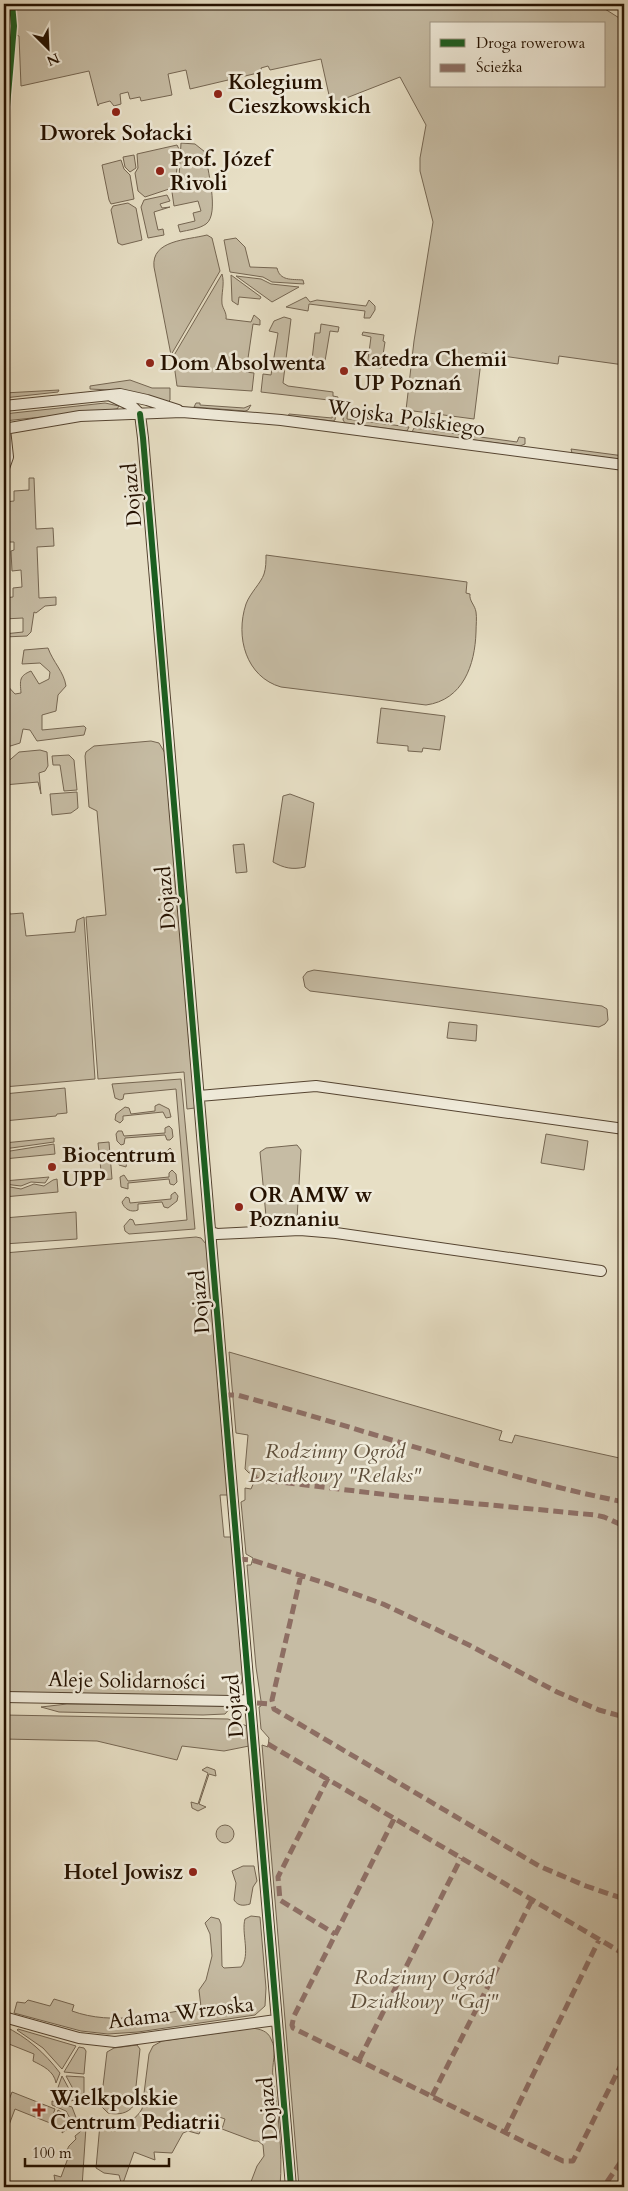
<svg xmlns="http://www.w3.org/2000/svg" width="628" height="2191" viewBox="0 0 628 2191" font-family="Cardo,serif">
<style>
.green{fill:#c6bca4;stroke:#756652;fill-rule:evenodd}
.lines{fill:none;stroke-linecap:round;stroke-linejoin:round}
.minor-casing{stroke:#554431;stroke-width:12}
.minor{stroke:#efead9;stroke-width:10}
.quiet{stroke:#8d6e63;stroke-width:5;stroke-dasharray:10 5;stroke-linecap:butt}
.cycleway-casing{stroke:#efead9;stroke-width:9}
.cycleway{stroke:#1b5e20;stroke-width:6}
.poi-dot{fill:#8f2418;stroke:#efead9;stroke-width:2}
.labels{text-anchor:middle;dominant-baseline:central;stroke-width:5;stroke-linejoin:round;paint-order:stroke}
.poi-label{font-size:21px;font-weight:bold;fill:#241100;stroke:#efead9;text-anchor:start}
.street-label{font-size:21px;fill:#241100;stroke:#efead9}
.park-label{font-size:21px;font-style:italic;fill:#5d4d39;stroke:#efead9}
</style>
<rect width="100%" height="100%" fill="#e7dfc5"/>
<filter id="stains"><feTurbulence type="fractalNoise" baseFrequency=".004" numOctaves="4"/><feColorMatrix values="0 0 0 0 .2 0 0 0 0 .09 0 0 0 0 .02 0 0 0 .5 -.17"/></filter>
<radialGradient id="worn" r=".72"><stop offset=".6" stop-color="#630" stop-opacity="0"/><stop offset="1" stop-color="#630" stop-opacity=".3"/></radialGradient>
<!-- green -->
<path class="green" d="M4,4H10L12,32L4,116Z
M14,4H597L624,21V365L559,356L558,364L482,353L474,419L406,410L414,341L433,222L420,171V158L426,125L400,77L331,104L321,59L270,70L268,66L261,68L262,72L190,89L186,70L168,74L172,95L141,101L140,97L130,99L128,92L120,94L121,104L114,106L110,101L99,104L98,106L89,71L21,86L19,36L16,35ZM432,24H604V86H432Z
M181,143L195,144L205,152C207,168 220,214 206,224C199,229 188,230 180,232L178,225L195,221L193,213L201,211L198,201L174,206L172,192L179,178Z
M177,145L179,149L176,177L169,189L145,197L138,191L135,173L138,168L137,154Z
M134,155L136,168L130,172L125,167L123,157Z
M121,160L124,169L130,175L134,199L111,204L109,200L102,165Z
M167,195L170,201L160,204L162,208L170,207L154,212L158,230L163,229L164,235L148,238L141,207L144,200Z
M128,203L136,208L142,240L122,245L118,243L111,210L113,206Z
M207,235L212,238L220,271L171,355L154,267C151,240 187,240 207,235Z
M236,238L245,247L250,267L277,268C280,281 291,279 303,280L304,284L272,282L263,277L230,272L224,240Z
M222,274C225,284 221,293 222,304C223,309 227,313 226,319L251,322L254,315L260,320V325L253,324L246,372L254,373L252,391L177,386L173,357Z
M231,275L261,297L260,299L239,297L238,305L232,301Z
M236,276L261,279L271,284L299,287L272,302Z
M306,297L310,302L317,300L366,306L369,300L375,306V310L370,318H364L365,311L309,304L308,311L286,307Z
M284,317L291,319L283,383L288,386L333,392V396L338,397L337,401L261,392L263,374L271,375L278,333L269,331L274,321Z
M321,324L339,327L338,332L330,331L325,361L312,360L315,333H320Z
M363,332L384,335L383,341L385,342L381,368L367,367L371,337L362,335Z
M130,380L152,388H170V400L168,402L128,391L90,389V386Z
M59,390L58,392L4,398V393Z
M105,403L119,406L117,409L4,421V414Z
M196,403H200V405L244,408L251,405L248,410L245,411L194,407Z
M335,403H337L335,420L333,421L288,416L289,414L332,418Z
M345,404H348L347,419L409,427L407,431L345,423L343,420Z
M414,428L517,442L519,437L525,438V444L520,446L412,432Z
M571,449L624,456V460L572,453Z
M29,478H34L36,529L53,528L54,546L37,547L39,598L56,597V605L45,606L36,613L34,612L31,632L27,636L4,637V634L23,632V618L4,619V598L13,597V588L22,587L21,570L12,571L11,551L14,550V542H4V491L5,502L14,501V491L29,490Z
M266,555L467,582L466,593L470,594C469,601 475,605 476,612C477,618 476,625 476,632C475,665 463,700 426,705L281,687C246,677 235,637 246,604C250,593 261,583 264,574C266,568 266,561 266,555Z
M48,648C53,662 64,672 66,686L58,695L56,711L42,715V730L84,726L86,728L84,735L37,741L30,730L23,729L20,743L4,748V682L15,694L21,693C20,680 19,676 31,671L39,684L49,679L50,672L40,663L22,664L24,650Z
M381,708L445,716L440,750L423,748L422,752L408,751V746L377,743Z
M151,741L159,743L165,753L195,1108L187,1109L184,1072L98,1079L86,917L106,915L97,811L89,807L85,756L86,752L94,746Z
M40,750L47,752L48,766L45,771L39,773L41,794L38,782L4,785V765L19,752Z
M69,755L74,760L77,790L64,791L60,765H53L52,756Z
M77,792L78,808L71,813L52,815L50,794Z
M290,794L314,803L305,867C292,870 284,868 273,862L283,796Z
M244,844L247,872L236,873L233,845Z
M4,882L10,914L23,913L26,936L75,932L77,920L84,917L95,1079L4,1087Z
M314,970L602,1006L607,1009L608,1020L605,1024L599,1027L310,991L305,987L303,977L307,972Z
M449,1022L477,1025L476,1041L447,1038Z
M181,1079L195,1229L129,1234L125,1231L124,1226L130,1219L133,1220L135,1225L187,1220L176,1089L124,1094L123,1099L120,1100L115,1098L112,1084Z
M65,1088L67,1113L57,1114L56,1116L4,1121V1094Z
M159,1104L169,1109L171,1117L166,1118L163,1112L123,1116V1120L120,1123L115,1120L116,1114L125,1107L129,1108L131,1114L155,1111V1106Z
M169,1126L172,1129L173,1137L170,1140H167L165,1135L125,1138L124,1144L121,1145L117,1141L116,1134L118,1131H122L124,1136L165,1133V1128Z
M546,1134L588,1141L584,1170L541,1163Z
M54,1138V1142L4,1149V1143Z
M109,1142L112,1179L102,1180L98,1143Z
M54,1144L55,1154L4,1159V1152Z
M297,1145L301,1150L297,1219L293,1226L267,1227L260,1152L266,1148Z
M170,1148L174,1152L175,1160L172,1163L169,1162L167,1157L127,1161L126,1167L119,1165L118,1157L120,1153H124L127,1159L167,1155V1151Z
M172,1170L176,1174L177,1182L174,1185L170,1184L169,1179L128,1183V1189L121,1187L120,1177L124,1175L128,1181L169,1177V1173Z
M49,1177L45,1183L31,1182L21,1186L4,1184V1181Z
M57,1179L58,1192L4,1197L5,1186L21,1189L34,1184L44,1186L53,1180Z
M175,1192L178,1196L177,1201L168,1208L164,1207L162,1202L138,1204V1210C131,1213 124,1209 122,1202L126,1197L129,1198L130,1203L171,1199V1195Z
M76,1212L77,1239L4,1244V1218Z
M196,1237L201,1238L206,1244L228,1495H220L224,1537H231L243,1675C242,1687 236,1695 224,1696L4,1692V1253Z
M229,1352L502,1431L499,1440L512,1443L515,1435L624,1459V2187H299L262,1745L268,1747L269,1738L261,1729L259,1707L261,1706V1701L256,1667L247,1565H251L253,1558L246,1554L241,1502L245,1500V1488L251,1489L257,1475L249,1473L245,1469L248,1435L236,1433Z
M67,1704L213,1706L231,1707L225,1714L203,1715L59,1712L41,1707Z
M4,1715L228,1719L247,1726L249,1746L224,1751L182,1746L177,1760L97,1741L4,1739Z
M207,1767L215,1770L216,1776L209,1774L199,1804L206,1807L198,1811L192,1808L191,1802L198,1804L208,1773L202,1770Z
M216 1834a9 9 0 1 1 18 0a9 9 0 1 1-18 0Z
M243,1866H254L257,1881L253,1887L250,1904C243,1906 238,1906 234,1900L236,1883L232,1871Z
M251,1916L260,1917L266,1988L265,2006L255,2015L138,2032L108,2034L81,2031L14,2013L17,2002L25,2003L28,2000L50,2006L54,1999L74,2005L72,2011C113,2026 159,2014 201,2007L199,1990L206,1980L212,1956L210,1934L205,1923L211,1917L219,1919L221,1924L222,1966L224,1968L241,1967C251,1955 241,1933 245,1919Z
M4,2026C27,2037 45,2053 60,2073L56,2083C54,2071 43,2066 33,2061L34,2054L4,2042Z
M252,2028C260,2029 268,2031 271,2039C278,2051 271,2064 273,2077C278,2113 283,2151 280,2187H249L257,2166L264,2156L263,2145L258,2141H254L222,2129L225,2119L208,2113L199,2134L188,2131L183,2133L172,2153L154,2152L155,2160L134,2152L122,2186L119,2175L104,2173L96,2168L100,2124C114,2117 129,2131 142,2109L149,2054L153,2046L162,2041Z
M17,2030L18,2029L76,2046L62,2069L43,2048Z
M137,2045L140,2049L134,2105C128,2114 118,2115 108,2113L102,2107L101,2103L107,2052L114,2048Z
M79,2047L84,2048L86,2051L84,2074L64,2072Z
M62,2076L75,2100L70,2101L55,2096Z
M66,2076L84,2077V2093L78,2098Z
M12,2092L55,2109L50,2123L15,2109L6,2133L4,2132V2113Z
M52,2101L72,2107L77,2120L72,2122L66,2111L52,2105Z
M58,2110L66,2115L70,2127L62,2133L63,2128L53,2124Z
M86,2127L82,2187H61L55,2181L54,2175L61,2177L68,2158L64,2156L69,2146L76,2139L75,2136Z"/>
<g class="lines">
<!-- minor casing -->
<g class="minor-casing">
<path id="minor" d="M111,396L132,406L140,414
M4,406L120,394L147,400L178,410
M140,414L143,438L291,2187
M4,429L80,416L182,412L281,420L624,465
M4,468L8,457L5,429
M199,1096L316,1086L624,1129
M211,1232L217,1234L300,1230L336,1233L601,1271
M4,1697L231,1701L249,1700
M4,2017L79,2038L115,2042L276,2020"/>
</g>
<!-- minor -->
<use href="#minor" class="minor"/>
<!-- quiet -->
<path class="quiet" d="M4,468L8,457L5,429
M224,1395H237C366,1429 493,1476 624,1502
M255,1479L406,1497L595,1515L604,1517L624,1526
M238,1559L252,1560L328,1584L383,1604L469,1645L557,1692L599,1710L624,1717
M301,1575L272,1700L274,1709L539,1866L586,1886L624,1899
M257,1703L272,1704
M268,1744L624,1954
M328,1778L278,1877L280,1900L335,1934
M394,1819L294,2016L292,2025L293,2028L563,2161H573L624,2059
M359,2060L461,1858
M432,2096L532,1900
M505,2132L599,1940
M607,2182L624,2157"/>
<!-- cycleway casing -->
<g class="cycleway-casing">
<path id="cycleway" d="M4,141L14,26L12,4
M140,414L143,438L291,2187"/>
</g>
<!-- cycleway -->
<use href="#cycleway" class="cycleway"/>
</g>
<!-- markers -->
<g class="poi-dot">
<circle cx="218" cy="94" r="5"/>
<circle cx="116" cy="112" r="5"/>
<circle cx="160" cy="171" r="5"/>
<circle cx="150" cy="363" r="5"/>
<circle cx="344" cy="371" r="5"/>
<circle cx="52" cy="1167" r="5"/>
<circle cx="239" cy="1207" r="5"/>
<circle cx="193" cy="1872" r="5"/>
<path d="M36.5 2102.5h5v5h5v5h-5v5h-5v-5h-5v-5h5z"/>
</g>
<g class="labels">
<!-- poi labels -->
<g class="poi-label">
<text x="228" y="82">Kolegium<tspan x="228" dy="24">Cieszkowskich</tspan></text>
<text x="116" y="133" text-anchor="middle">Dworek Sołacki</text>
<text x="170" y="159">Prof. Józef<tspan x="170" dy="24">Rivoli</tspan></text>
<text x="354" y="359">Katedra Chemii<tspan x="354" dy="24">UP Poznań</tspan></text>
<text x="160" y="363">Dom Absolwenta</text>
<text x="62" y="1155">Biocentrum<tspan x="62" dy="24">UPP</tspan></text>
<text x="249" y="1195">OR AMW w<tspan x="249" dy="24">Poznaniu</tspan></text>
<text x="183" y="1872" text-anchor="end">Hotel Jowisz</text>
<text x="50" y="2098">Wielkpolskie<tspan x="50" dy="24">Centrum Pediatrii</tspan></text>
</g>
<!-- street labels -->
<g class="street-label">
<text transform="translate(406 418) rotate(8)">Wojska Polskiego</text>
<text transform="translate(132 495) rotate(-95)">Dojazd</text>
<text transform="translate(166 898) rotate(-95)">Dojazd</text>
<text transform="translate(200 1302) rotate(-95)">Dojazd</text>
<text transform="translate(127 1681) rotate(1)">Aleje Solidarności</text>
<text transform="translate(234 1706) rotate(-95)">Dojazd</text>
<text transform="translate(181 2013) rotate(-7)">Adama Wrzoska</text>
<text transform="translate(268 2109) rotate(-95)">Dojazd</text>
</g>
<!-- park labels -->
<g class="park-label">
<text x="335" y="1451">Rodzinny Ogród<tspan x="335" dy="24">Działkowy "Relaks"</tspan></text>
<text x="424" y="1977">Rodzinny Ogród<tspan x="424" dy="24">Działkowy "Gaj"</tspan></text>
</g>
</g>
<!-- margin -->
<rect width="628" height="2191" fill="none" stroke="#e7dfc5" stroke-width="20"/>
<rect x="5" y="5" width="618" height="2181" fill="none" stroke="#241100" stroke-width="2.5"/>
<rect x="10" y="10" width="608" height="2171" fill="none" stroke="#241100"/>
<!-- legend -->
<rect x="430" y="22" width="175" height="65" fill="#efead9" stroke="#9e9382"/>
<rect x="440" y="39" width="25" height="8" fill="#1b5e20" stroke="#9e9382"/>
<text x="476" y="48" font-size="15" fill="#241100">Droga rowerowa</text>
<rect x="440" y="64" width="25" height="8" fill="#8d6e63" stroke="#9e9382"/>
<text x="476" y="72" font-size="15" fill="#241100">Ścieżka</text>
<!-- north arrow -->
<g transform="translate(48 48) rotate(156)" stroke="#efead9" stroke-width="4" paint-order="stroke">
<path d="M0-4L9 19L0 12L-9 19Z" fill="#241100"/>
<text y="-8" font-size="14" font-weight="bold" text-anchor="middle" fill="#241100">N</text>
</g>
<!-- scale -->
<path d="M25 2158v8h144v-8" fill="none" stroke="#241100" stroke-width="2.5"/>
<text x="32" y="2158" font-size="15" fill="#241100" stroke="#efead9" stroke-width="4" paint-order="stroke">100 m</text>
<rect width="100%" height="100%" filter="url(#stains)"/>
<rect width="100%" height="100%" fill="url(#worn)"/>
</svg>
